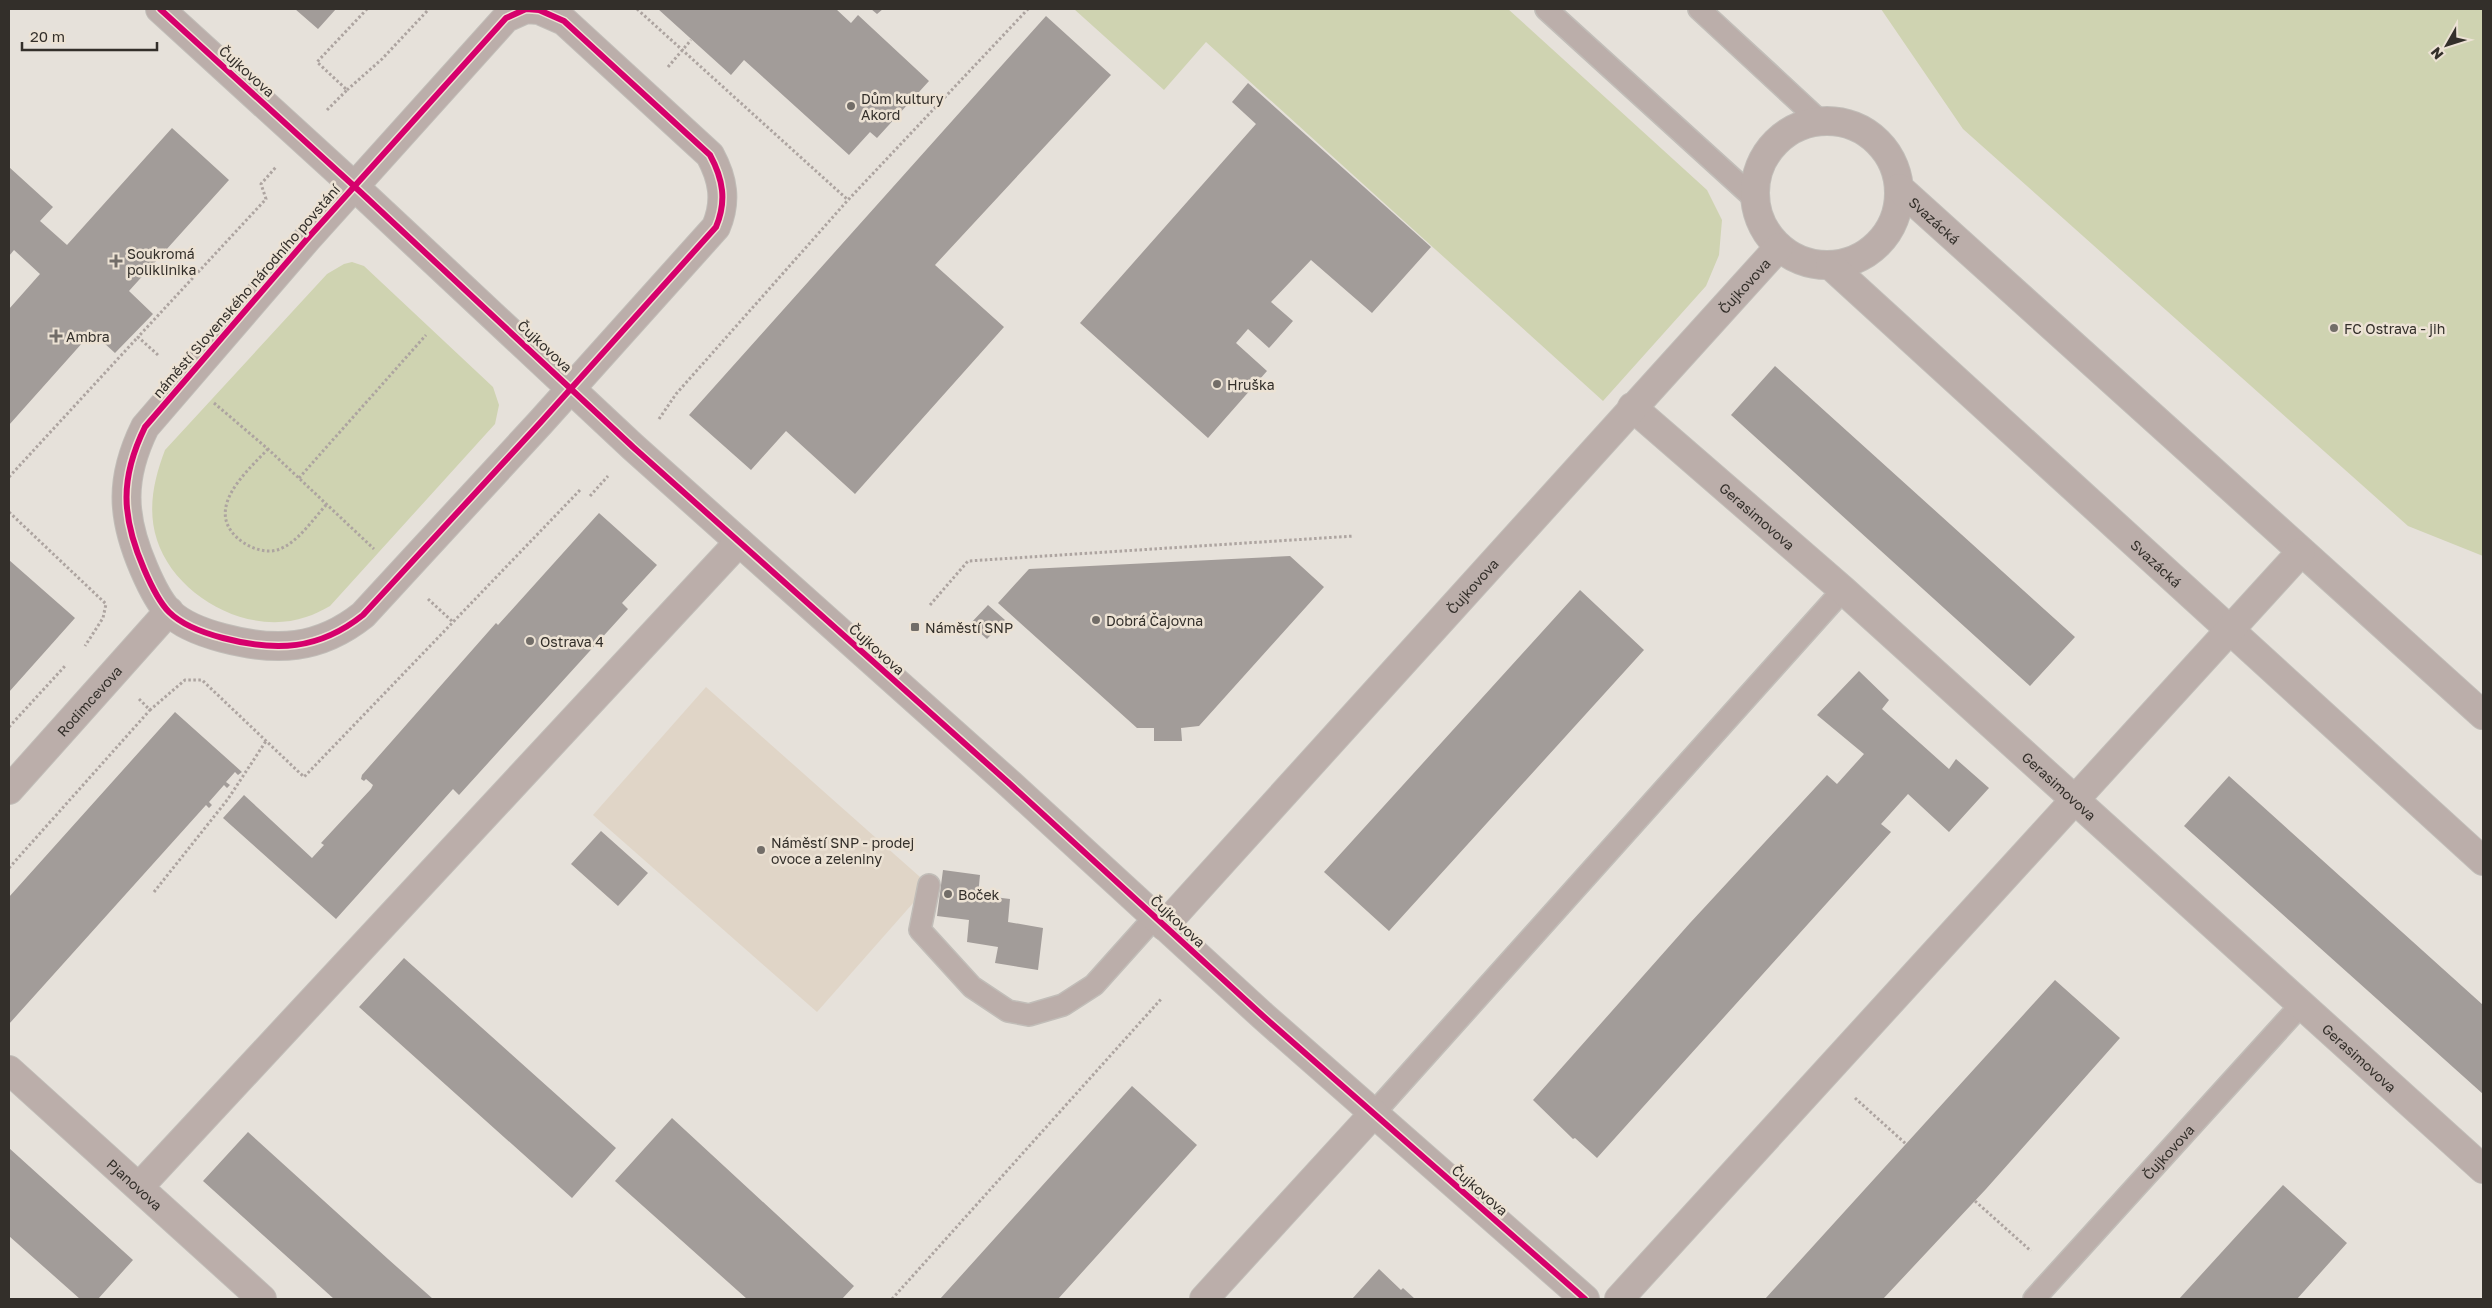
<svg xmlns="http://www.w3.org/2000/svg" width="2492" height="1308" viewBox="0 0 2492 1308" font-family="'Golos Text',sans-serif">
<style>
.built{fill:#e0d5c7}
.green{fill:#cfd3b1}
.building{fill:#a29c99}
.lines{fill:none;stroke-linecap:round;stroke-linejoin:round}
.service-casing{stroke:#c1bdb8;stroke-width:24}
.minor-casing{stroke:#c1bdb8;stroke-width:30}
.path{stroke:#ada4a0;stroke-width:3;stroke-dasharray:2.5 2.5;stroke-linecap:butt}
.service{stroke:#bbaeaa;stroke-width:21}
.minor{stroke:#bbaeaa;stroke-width:28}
.cycleway-casing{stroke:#ece2d4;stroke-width:9}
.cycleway{stroke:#d6006c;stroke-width:6}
.poi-dot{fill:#726d68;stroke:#ece2d4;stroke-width:2}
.labels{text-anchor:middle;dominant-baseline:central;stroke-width:5;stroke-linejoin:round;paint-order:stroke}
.street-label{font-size:14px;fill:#332f2a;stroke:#ece2d4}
.poi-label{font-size:14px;fill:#332f2a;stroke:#ece2d4;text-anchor:start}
</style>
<rect width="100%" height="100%" fill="#e6e1da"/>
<!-- built -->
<path class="built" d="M706,687L929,885L817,1012L593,815Z"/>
<!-- green -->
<path class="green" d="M1074,9H1508L1707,190L1722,220L1719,255L1706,286L1603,401L1206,42L1164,90Z
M1881,9H2483V556L2408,526L1963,129Z
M352,262L364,266L493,387L499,405L495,424L330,606C322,610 314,615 306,617C248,637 175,596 157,540C147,509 154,479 165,450L327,274L344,264Z"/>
<!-- building -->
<path class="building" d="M295,9H336L318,29Z
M658,9H836L851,23L858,15L929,81L877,138L870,132L849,155L744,60L731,75Z
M871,9H883L877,14Z
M1046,16L1111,75L935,265L1004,327L855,494L786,431L751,470L689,415Z
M1248,83L1431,247L1372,313L1311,260L1271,302L1293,321L1269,348L1248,329L1236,343L1267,371L1208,438L1080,323L1256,124L1232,102Z
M172,128L229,180L129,291L153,314L115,353L92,332L9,425V309L40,274L14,250L9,256V167L53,207L40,221L67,245Z
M1775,366L2075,637L2030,686L1731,415Z
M599,513L657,565L622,603L628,609L459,795L453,789L336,919L223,818L244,795L312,858L324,845L321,843L371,789L373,785L366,779L364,781L361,779L362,775L496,623L498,625Z
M1290,556L1324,587L1199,726L1181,728L1182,741H1154V728H1137L998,603L1029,569Z
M9,560L75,618L9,692Z
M1580,590L1644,650L1389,931L1324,872Z
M988,605L1005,620L987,639L970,624Z
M1859,671L1889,700L1882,709L1949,769L1956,759L1989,788L1949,832L1908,794L1881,824L1891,832L1597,1158L1575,1138L1573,1139L1533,1100L1690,923L1827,775L1837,784L1864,754L1817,715Z
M175,712L242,772L238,775L235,772L226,782L230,785L227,788L224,785L209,802L212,805L209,808L206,805L9,1024V897Z
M2229,776L2483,1005V1094L2184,826Z
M601,831L648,873L618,906L571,864Z
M943,870L980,875L978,895L1010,899L1008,922L1043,928L1038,970L995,963L998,947L967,942L969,920L937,916Z
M404,958L616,1148L572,1198L359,1007Z
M2055,980L2120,1038L1986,1189L1883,1299H1765Z
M1132,1086L1197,1145L1058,1299H940Z
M672,1118L854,1286L842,1299H747L615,1181Z
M248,1132L388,1259L433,1299H334L203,1181Z
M9,1148L133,1260L98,1299H80L9,1236Z
M2283,1185L2347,1243L2297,1299H2179Z
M1379,1269L1401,1290L1403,1288L1415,1299H1352Z"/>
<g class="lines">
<!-- service casing -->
<g class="service-casing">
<g id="service">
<path d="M1546,9L1754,198"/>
<path d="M1699,9L1820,121"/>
<path d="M929,885L920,930L972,987L1008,1011L1029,1015L1063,1005L1094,985L1155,917"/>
<path d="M1374,1113L1843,590"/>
<path id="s1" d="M2034,1299L2301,1005"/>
</g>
</g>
<!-- minor casing -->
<g class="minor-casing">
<g id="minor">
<path d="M160,9L354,186L633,447L1010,784L1263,1016L1585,1299"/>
<path d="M526,9L539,10L564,21L710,155C723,179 727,201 716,227L540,423L363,615C319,650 276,652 223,638C204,633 183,626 169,612C158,601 150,583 144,569C121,516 120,478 145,427L307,239L506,18Z"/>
<circle cx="1827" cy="193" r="72"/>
<path id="s2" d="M1899,188L2483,715"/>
<path id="s3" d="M1830,265L2483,861"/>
<path id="s4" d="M1632,407L1843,590L2483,1169"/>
<path id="s5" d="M9,790L169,611"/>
<path id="s6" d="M1164,926L1779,247"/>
<path id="s7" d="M9,1070L262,1299"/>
<path d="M140,1186L739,542"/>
<path d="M1204,1299L1374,1113"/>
<path d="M1619,1299L2301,552"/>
</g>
</g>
<!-- path -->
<path class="path" d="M637,9L848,200
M668,67L691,40
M347,90L382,59L429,9
M327,110L347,90L317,62L367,9
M158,355L138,337L266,199L261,184L276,167
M214,403L268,449L374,549
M659,419L676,394L848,200L1028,9
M268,449C244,474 200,513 244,543C253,549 266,553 277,550C297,544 313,519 327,504
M9,477L138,337
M299,478L426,335
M590,496L608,476
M9,512L106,604L103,618L85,646
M428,599L453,622
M930,605L968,561L1354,536
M139,699L150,710L185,680H202L304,777L581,489
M9,727L65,666
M9,868L150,710
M154,892L228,799L266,741
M1855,1098L1906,1144
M1975,1201L2031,1251
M892,1299L1162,998"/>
<!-- service -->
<use href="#service" class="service"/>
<!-- minor -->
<use href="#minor" class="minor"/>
<!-- cycleway casing -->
<g class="cycleway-casing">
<path id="cycleway" d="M160,9L354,186L633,447L1010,784L1263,1016L1585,1299
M526,9L539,10L564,21L710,155C723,179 727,201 716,227L540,423L363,615C319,650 276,652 223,638C204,633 183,626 169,612C158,601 150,583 144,569C121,516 120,478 145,427L307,239L506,18Z"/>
</g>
<!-- cycleway -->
<use href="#cycleway" class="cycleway"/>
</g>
<!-- markers -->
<g class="poi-dot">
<circle cx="851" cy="106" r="5"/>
<path d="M113.5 253.5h5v5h5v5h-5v5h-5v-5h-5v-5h5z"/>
<circle cx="2334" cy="328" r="5"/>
<path d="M53.5 328.5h5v5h5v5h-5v5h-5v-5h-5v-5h5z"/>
<circle cx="1217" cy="384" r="5"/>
<circle cx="1096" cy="620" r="5"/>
<rect x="910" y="622" width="10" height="10" rx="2.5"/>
<circle cx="530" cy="641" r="5"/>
<circle cx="761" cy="850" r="5"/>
<circle cx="948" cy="894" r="5"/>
</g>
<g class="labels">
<!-- street labels -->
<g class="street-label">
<text transform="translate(247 71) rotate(42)">Čujkovova</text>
<text stroke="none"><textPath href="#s2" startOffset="48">Svazácká</textPath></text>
<text stroke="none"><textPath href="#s6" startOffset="864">Čujkovova</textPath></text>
<text transform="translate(246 291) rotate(-49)">náměstí Slovenského národního povstání</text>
<text transform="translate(545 346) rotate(43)">Čujkovova</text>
<text stroke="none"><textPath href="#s4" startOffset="166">Gerasimovova</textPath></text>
<text stroke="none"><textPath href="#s3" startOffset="442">Svazácká</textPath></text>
<text stroke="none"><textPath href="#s6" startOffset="459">Čujkovova</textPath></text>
<text transform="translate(877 649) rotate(42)">Čujkovova</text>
<text stroke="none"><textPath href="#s5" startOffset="120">Rodimcevova</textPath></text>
<text stroke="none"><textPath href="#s4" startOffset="571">Gerasimovova</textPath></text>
<text transform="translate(1178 921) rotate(43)">Čujkovova</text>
<text stroke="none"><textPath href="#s4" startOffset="976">Gerasimovova</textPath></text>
<text stroke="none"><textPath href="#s1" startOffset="199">Čujkovova</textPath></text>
<text stroke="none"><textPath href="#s7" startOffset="170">Pjanovova</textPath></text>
<text transform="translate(1480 1190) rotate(41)">Čujkovova</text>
</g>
<!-- poi labels -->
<g class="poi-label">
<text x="861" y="98">Dům kultury<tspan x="861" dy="16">Akord</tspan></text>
<text x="127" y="253">Soukromá<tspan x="127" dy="16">poliklinika</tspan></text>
<text x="2344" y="328">FC Ostrava - jih</text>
<text x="66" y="336">Ambra</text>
<text x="1227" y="384">Hruška</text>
<text x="1106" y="620">Dobrá Čajovna</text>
<text x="925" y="627">Náměstí SNP</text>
<text x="540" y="641">Ostrava 4</text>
<text x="771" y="842">Náměstí SNP - prodej<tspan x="771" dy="16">ovoce a zeleniny</tspan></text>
<text x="958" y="894">Boček</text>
</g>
</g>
<!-- border -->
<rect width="2492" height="1308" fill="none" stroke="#332f2a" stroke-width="20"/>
<!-- north arrow -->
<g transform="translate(2447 45) rotate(231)" stroke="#ece2d4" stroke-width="4" paint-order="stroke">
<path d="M0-4L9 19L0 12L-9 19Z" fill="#332f2a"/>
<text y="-8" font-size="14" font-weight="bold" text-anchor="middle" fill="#332f2a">N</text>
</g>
<!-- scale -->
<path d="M22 42v8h135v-8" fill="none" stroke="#332f2a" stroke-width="2.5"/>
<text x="30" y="42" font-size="15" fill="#332f2a" stroke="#ece2d4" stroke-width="4" paint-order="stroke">20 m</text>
</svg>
